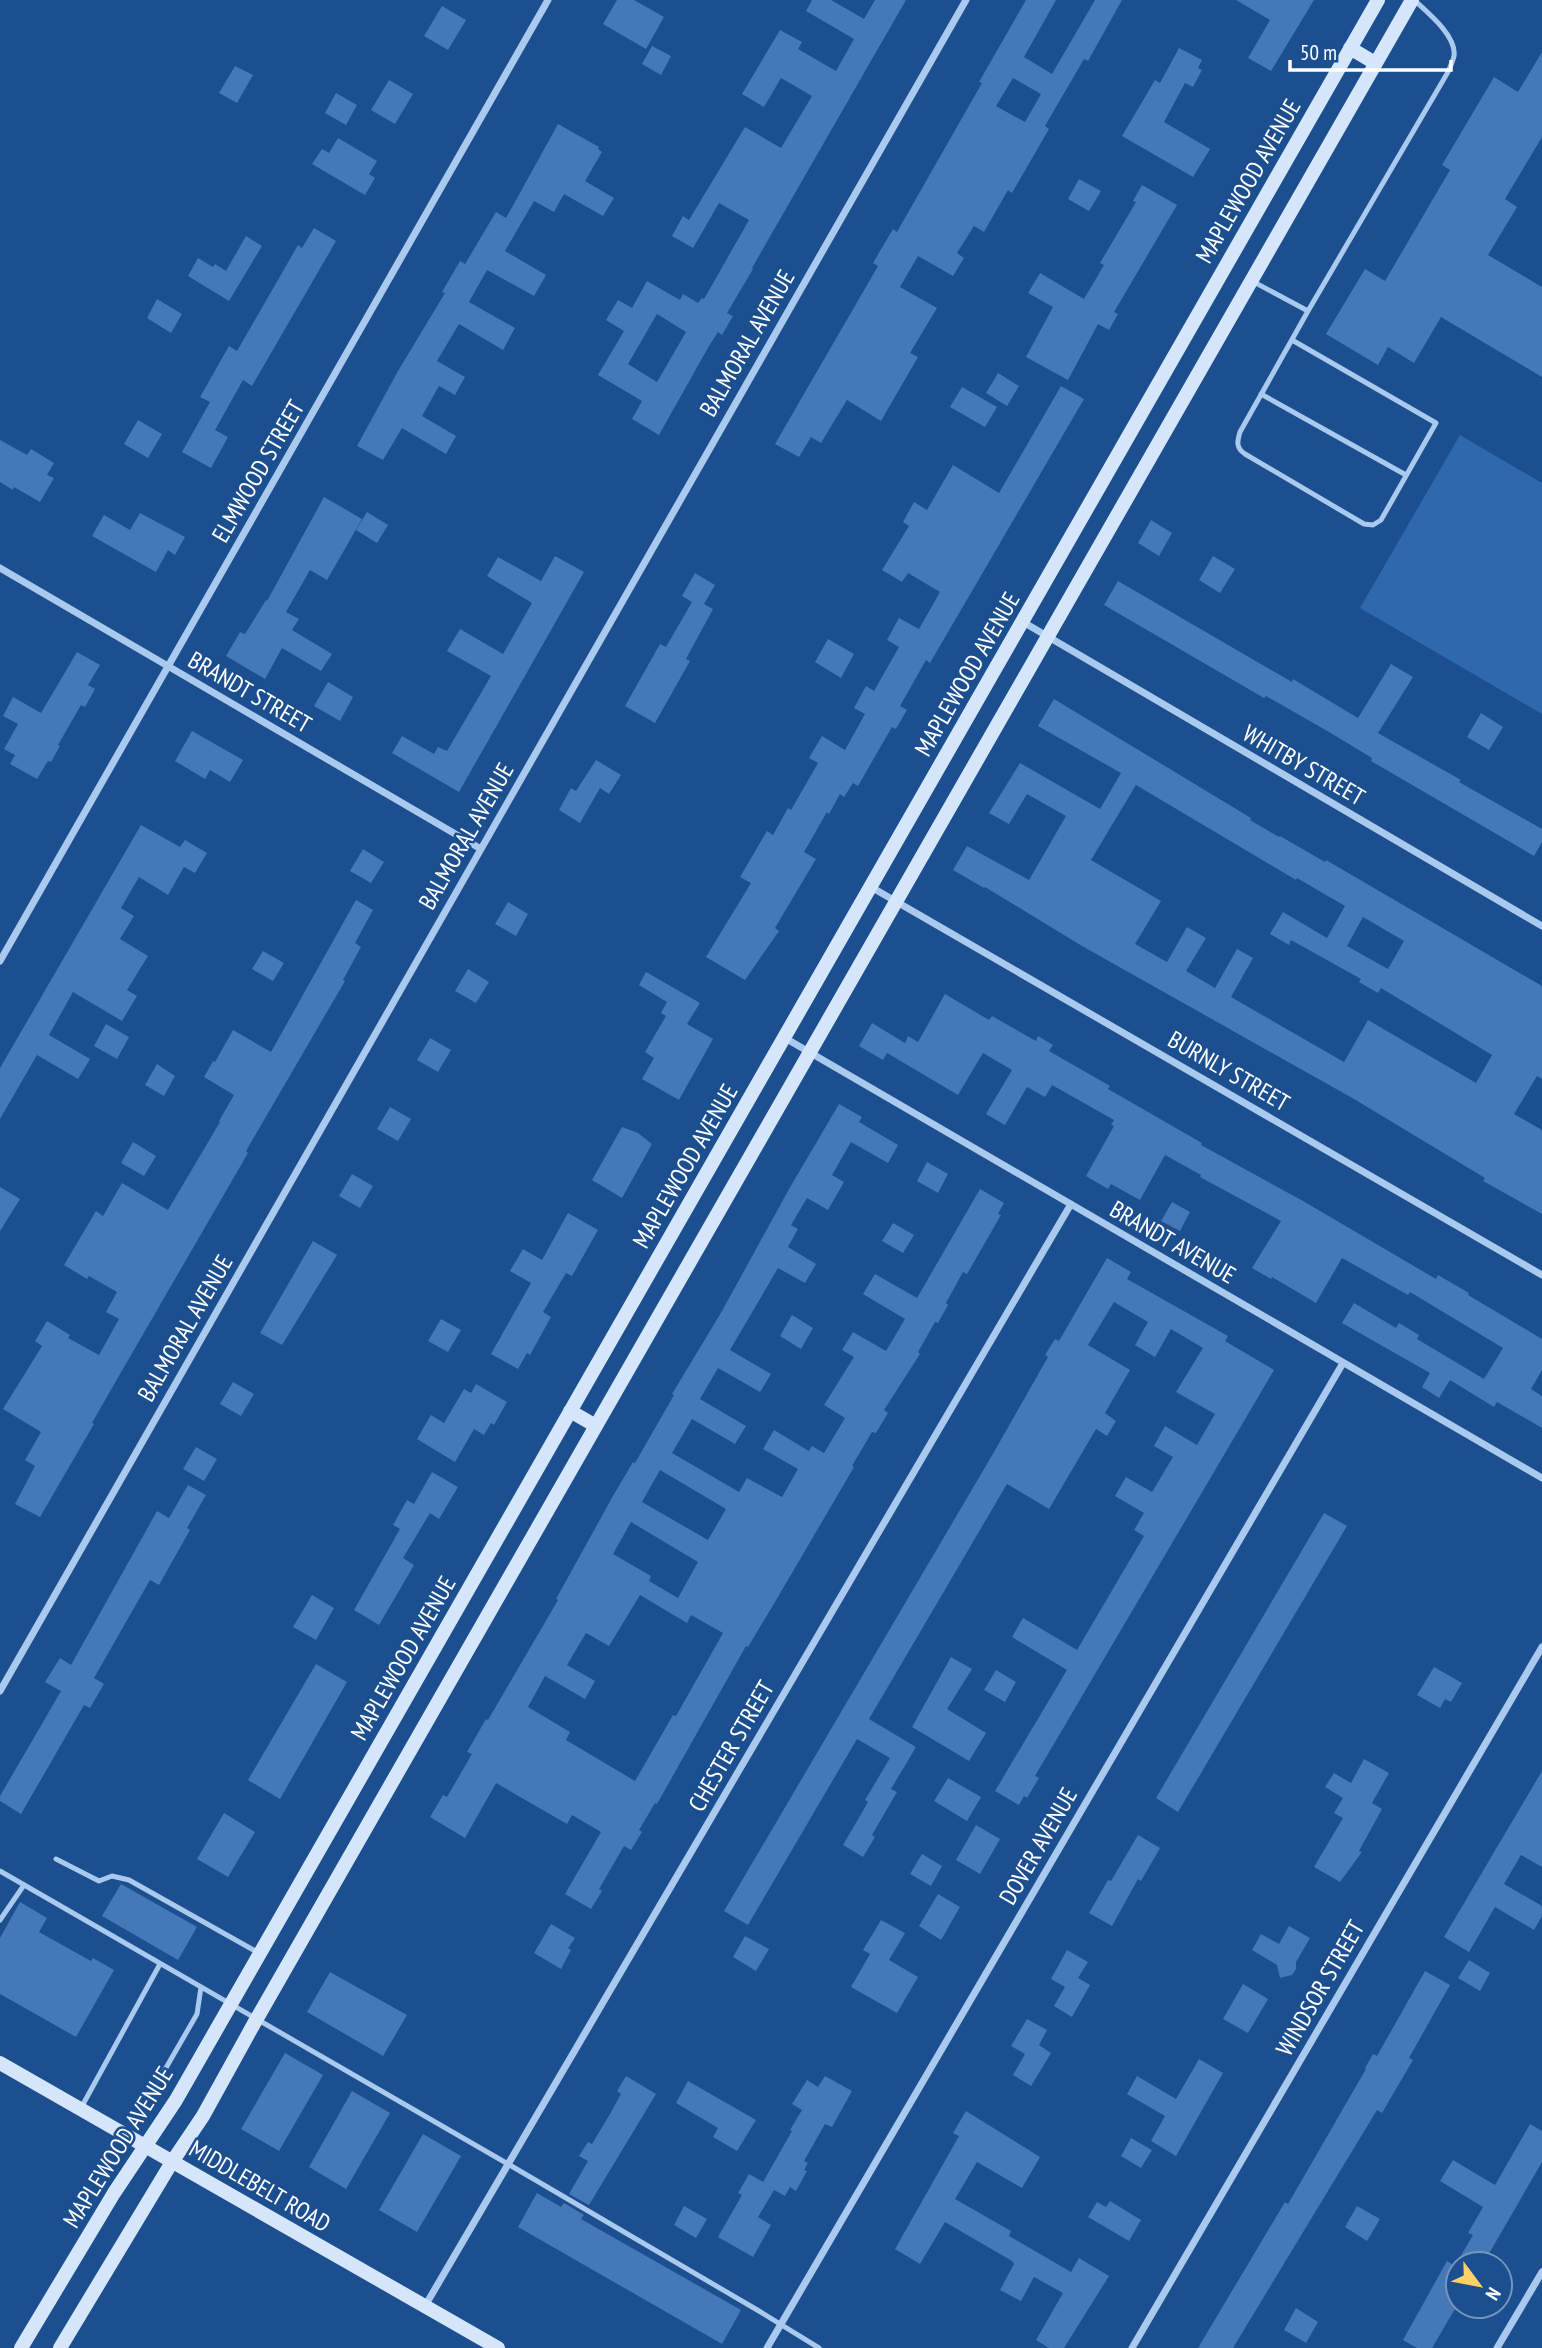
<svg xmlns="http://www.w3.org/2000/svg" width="1542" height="2348" viewBox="0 0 1542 2348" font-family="'PT Sans Narrow',sans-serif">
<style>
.green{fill:#2e69ad}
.building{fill:#4478b7;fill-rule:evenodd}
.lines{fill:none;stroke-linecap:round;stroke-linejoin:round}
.lane{stroke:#a9c9ee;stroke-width:5}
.street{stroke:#a9c9ee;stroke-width:7}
.secondary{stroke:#d6e6fa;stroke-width:14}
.labels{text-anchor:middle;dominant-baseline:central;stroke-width:5;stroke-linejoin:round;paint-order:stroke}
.street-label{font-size:24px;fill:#fff;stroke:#1b4f8f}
</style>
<rect width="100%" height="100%" fill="#1b4f8f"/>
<!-- green -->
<path class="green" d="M1460,435L1542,483V714L1360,608Z"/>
<!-- building -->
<path class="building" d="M617,0H634L664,17L646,49L603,24Z
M812,0H831L864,19L875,0H906L752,268L753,269L727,313L733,316L722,335L718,332L709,346L659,435L632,419L642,401L598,375L624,331L606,320L618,300L632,308L647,281L680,300L683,294L698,303L702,298L704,299L749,220L719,203L693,248L672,236L683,216L689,220L745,127L781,148L812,96L781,78L764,107L742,94L780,30L802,42L798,49L836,71L854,39L806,11ZM657,314L686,332L657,382L628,364Z
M1026,0H1056L1024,57L1052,74L1095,0H1122L1088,61L1084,59L1045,126L1049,129L1012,193L1008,190L984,232L974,226L957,253L964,258L953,276L918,256L900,287L937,308L910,353L918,357L881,421L847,400L821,443L811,437L799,457L775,444L878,266L873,263L893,229L897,232L982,83L979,82ZM1013,78L1041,94L1025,122L996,106Z
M1236,0H1314L1271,71L1248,58L1270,20Z
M442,6L466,20L448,50L424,36Z
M652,46L671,56L661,75L642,64Z
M1179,48L1202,60L1198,68L1202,70L1193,87L1185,83L1164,122L1210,149L1193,177L1122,136L1155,80L1160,83Z
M1542,52V137L1505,199L1517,207L1488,255L1542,287V377L1441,317L1414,363L1388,347L1378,365L1326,334L1365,269L1385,281L1450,170L1442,165L1494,77L1518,92Z
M235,66L253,75L237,103L219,93Z
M389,80L413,94L395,124L371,110Z
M336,93L357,105L346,125L325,113Z
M558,124L599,147L598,149L602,152L585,181L614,198L603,216L564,194L554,212L534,201L505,251L546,275L534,296L487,270L469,302L515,328L503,350L459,324L437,361L465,377L455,395L439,386L422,416L456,436L446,454L402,428L383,460L357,446L398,371L445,293L442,292L460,261L465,264L496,212L506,218Z
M338,138L377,161L369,174L375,178L365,195L312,164L322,149L329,153Z
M1079,179L1101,191L1089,211L1068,199Z
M1142,185L1177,205L1114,312L1118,314L1109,330L1098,324L1068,380L1026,357L1053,307L1028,293L1040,273L1084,299L1104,265L1100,263L1136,202L1133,201Z
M314,228L336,241L252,386L243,380L215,430L228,437L211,468L182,452L210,402L200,397L229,346L237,351L298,245L302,248Z
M246,236L262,246L229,301L188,276L198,258L213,267L215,264L226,271Z
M157,299L182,314L171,333L147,318Z
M998,373L1019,386L1007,406L986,393Z
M1061,386L1084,399L930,663L926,660L900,706L907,710L896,729L892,727L858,786L853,783L844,797L840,794L829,814L827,812L804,852L816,859L775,928L779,931L745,980L706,957L751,883L740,877L767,831L773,835L788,808L791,810L818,763L809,758L822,736L845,750L865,714L854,708L866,686L874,691L899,647L887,640L899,618L919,629L940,592L908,573L902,582L882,570L909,526L903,522L914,502L927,510L953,465L999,493Z
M962,387L997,407L985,427L950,407Z
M138,420L162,434L148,458L124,444Z
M0,440L27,455L31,449L54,463L47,475L54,478L40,502L14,487L13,490L0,482Z
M324,497L362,519L327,580L310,570L286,612L299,619L292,630L332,654L321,671L282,648L265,679L226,656L240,632L245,634L266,600L267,601Z
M367,512L388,525L377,543L356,530Z
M140,513L185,537L175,555L168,550L156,572L92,536L104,515L130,530Z
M1151,520L1172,533L1159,556L1138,543Z
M555,556L584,572L459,792L392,753L402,736L434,754L438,747L447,751L491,676L447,651L460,629L503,654L532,603L487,576L498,557L541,581Z
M1213,556L1235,569L1220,593L1199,580Z
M695,573L715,585L704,604L713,609L686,659L690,661L655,723L625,706L660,644L666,647L692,602L682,596Z
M1118,581L1292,682L1293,679L1358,718L1391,664L1413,677L1378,733L1461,780L1459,782L1542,829V842L1534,856L1371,761L1372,758L1329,732L1266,696L1264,698L1104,605Z
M828,639L854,654L841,678L815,662Z
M77,652L100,665L88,685L95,689L85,707L81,705L58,745L60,746L51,762L48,761L37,779L10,764L15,755L4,749L18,724L3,716L13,697L41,713Z
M328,682L353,697L340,721L314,706Z
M1054,699L1251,818L1250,820L1279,837L1280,836L1325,862L1326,860L1542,986V1079L1537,1076L1514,1114L1542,1130V1214L1483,1181L1485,1178L1354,1099L1082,946L985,887L984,888L953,870L967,846L1029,880L1066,816L1027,794L1009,824L989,813L1020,763L1100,809L1121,773L1038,726ZM1136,785L1296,880L1297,878L1345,906L1327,938L1283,912L1270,934L1289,945L1291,940L1361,979L1359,982L1378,993L1381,988L1492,1055L1476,1083L1368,1020L1344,1062L1231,997L1253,958L1237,949L1215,988L1186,971L1206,938L1187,927L1167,962L1135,944L1161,901L1091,860ZM1363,917L1404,941L1388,969L1347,946Z
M1481,713L1503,727L1489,750L1467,737Z
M192,731L243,760L230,782L210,770L205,779L175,761Z
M596,760L621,775L609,794L600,788L580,823L559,810L571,788L576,791Z
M141,825L180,847L185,840L207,853L195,873L184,867L168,895L139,877L121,908L134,916L120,939L148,956L127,990L137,996L122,1021L73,992L49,1035L90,1059L78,1079L37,1055L0,1119V1068Z
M363,849L384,862L371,883L350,871Z
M356,900L373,910L355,943L361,947L343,980L345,981L246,1151L248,1153L116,1381L92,1423L94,1424L40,1517L15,1504L35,1466L25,1460L41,1432L3,1409L42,1346L35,1341L47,1321L70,1335L68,1338L99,1355L119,1319L106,1312L117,1292L89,1276L87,1279L64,1265L96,1211L103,1216L122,1183L168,1210L220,1122L219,1121L234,1095L204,1077L213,1061L215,1062L233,1030L271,1052Z
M508,902L528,914L516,936L495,924Z
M263,951L284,963L273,981L252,969Z
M468,969L489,982L476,1003L455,991Z
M646,972L700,1003L687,1024L713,1039L679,1100L642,1079L654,1058L645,1052L666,1016L661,1013L667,1002L639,985Z
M945,994L989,1020L992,1016L1036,1041L1038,1036L1053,1045L1049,1051L1110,1086L1108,1089L1202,1143L1201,1145L1303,1201L1436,1279L1438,1275L1469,1293L1468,1295L1542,1339V1370L1531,1389L1542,1396V1428L1497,1402L1494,1407L1450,1380L1439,1398L1422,1387L1430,1373L1342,1323L1354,1303L1396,1328L1399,1323L1419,1335L1417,1339L1484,1379L1503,1348L1410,1292L1408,1295L1342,1258L1316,1303L1272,1277L1271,1279L1252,1268L1281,1221L1200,1177L1201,1175L1165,1155L1140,1200L1111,1184L1108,1189L1086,1176L1114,1126L1111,1125L1114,1120L1052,1085L1045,1097L1027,1087L1005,1125L986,1114L1012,1070L983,1053L958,1095L887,1053L883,1060L859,1046L872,1023L905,1043L908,1036L918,1042Z
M106,1024L129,1037L117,1059L94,1046Z
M430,1038L451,1050L438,1072L417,1060Z
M157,1064L175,1076L164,1096L145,1085Z
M839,1104L862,1117L859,1122L898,1145L888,1163L851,1142L832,1175L844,1182L828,1210L807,1198L791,1225L798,1229L788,1247L816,1264L805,1283L778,1268L730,1350L771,1374L760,1392L718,1368L700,1399L746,1426L735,1444L692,1419L672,1453L739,1492L747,1478L782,1497L798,1469L763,1449L774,1430L809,1451L812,1446L824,1453L845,1418L824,1405L854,1357L842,1350L853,1332L886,1351L905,1319L863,1294L875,1274L917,1298L980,1189L1004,1203L998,1214L1001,1215L967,1274L963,1272L946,1303L948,1305L938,1323L935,1322L918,1352L920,1354L884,1410L888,1413L876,1433L872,1432L852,1466L854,1467L843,1486L772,1607L748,1647L746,1646L657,1804L655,1803L639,1830L642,1832L631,1850L624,1846L599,1889L602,1891L591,1909L565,1894L601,1832L572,1815L567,1824L496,1783L465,1838L430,1817L443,1795L447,1797L472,1754L467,1752L486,1719L488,1720L558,1600L556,1599L613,1496L633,1462L635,1463L674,1395L672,1394L722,1311L789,1189ZM660,1470L726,1509L708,1540L642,1502ZM631,1522L698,1562L678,1598L649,1581L651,1576L613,1554ZM640,1595L687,1623L691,1615L723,1633L676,1716L673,1715L635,1781L566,1740L570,1732L528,1707L545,1676L585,1699L595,1681L567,1665L586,1633L609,1646Z
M390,1107L411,1119L398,1141L377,1129Z
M622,1127L638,1133L652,1144L622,1198L592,1180Z
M133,1142L156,1156L144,1176L121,1163Z
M927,1162L948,1174L938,1193L917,1181Z
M352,1174L373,1186L360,1208L339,1196Z
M0,1187L20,1199L0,1231Z
M1172,1202L1190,1212L1180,1231L1161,1221Z
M568,1213L598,1230L572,1276L566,1273L543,1312L551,1317L530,1355L527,1353L518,1369L491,1354L531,1283L510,1271L523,1249L542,1260Z
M893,1223L914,1235L903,1253L882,1241Z
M313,1241L337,1255L282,1345L260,1333Z
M1107,1258L1131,1272L1127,1279L1228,1336L1225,1341L1274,1370L1035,1776L1039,1778L1027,1798L1024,1796L1019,1805L995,1791L1067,1670L1012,1637L1023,1618L1077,1650L1144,1536L1134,1530L1144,1513L1115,1496L1126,1477L1152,1492L1173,1457L1154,1446L1165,1426L1197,1445L1215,1414L1176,1392L1203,1348L1171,1329L1155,1357L1135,1345L1148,1322L1114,1302L1088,1345L1130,1370L1105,1413L1116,1421L1107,1436L1096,1429L1049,1509L1007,1484L869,1719L916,1747L891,1789L897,1792L872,1835L875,1837L863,1857L843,1845L868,1802L865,1800L890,1758L857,1739L748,1925L724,1911L994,1452L1048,1357L1045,1355L1055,1339L1059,1341Z
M792,1315L813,1328L801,1349L780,1336Z
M441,1319L461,1330L448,1352L428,1341Z
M233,1382L254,1394L241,1416L220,1404Z
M476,1384L507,1402L494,1425L491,1423L484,1435L474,1429L455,1462L417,1439L431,1415L444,1423L464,1389L471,1393Z
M196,1447L217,1459L204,1481L183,1469Z
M432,1472L458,1487L439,1519L430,1513L403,1558L414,1565L379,1625L354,1610L400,1529L393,1525L407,1500L414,1504Z
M188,1485L206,1495L187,1528L190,1530L159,1585L150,1580L94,1678L104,1684L90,1708L84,1705L21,1814L0,1801V1796L61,1691L45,1682L60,1658L71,1665L157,1511L169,1518Z
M1324,1513L1347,1526L1178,1812L1156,1798Z
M312,1595L334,1608L316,1640L293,1627Z
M951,1657L972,1669L947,1709L986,1733L969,1761L912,1727Z
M316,1664L347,1682L280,1799L248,1780Z
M1434,1667L1462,1683L1451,1702L1445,1699L1440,1708L1417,1695Z
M996,1670L1016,1682L1005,1702L984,1690Z
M1364,1759L1389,1773L1372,1803L1382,1809L1359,1851L1362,1852L1340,1882L1314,1867L1343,1818L1334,1813L1343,1798L1325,1787L1334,1773L1351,1783Z
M1542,1771V1867L1521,1855L1504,1884L1542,1906V1916L1534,1930L1495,1907L1469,1952L1444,1937Z
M948,1778L981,1797L967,1821L934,1801Z
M224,1813L255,1832L228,1877L197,1859Z
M976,1825L1000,1839L980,1874L956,1860Z
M1138,1835L1160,1848L1141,1881L1138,1879L1112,1926L1089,1913L1108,1880L1111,1881Z
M922,1854L942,1866L931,1886L910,1874Z
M121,1884L197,1927L178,1960L102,1916Z
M938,1894L960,1907L941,1940L919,1926Z
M20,1902L47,1918L39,1932L91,1961L93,1958L114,1970L76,2037L0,1994V1938Z
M881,1920L905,1933L889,1960L918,1977L897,2013L851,1987L870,1954L863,1950Z
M551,1924L575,1938L568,1948L571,1950L561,1969L534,1953Z
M1289,1926L1310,1938L1296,1962V1969L1292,1975L1280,1978L1277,1965L1252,1950L1261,1934L1279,1944Z
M745,1936L769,1949L756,1971L733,1957Z
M1067,1950L1088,1962L1078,1978L1090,1985L1072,2017L1054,2006L1065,1987L1051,1979Z
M1469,1960L1490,1973L1480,1991L1458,1978Z
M1425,1971L1450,1985L1409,2058L1413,2060L1382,2113L1377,2110L1233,2348H1198L1285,2202L1288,2204L1366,2069L1365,2068L1373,2054L1377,2056Z
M330,1972L407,2015L383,2056L307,2012Z
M1243,1984L1268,1999L1248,2033L1223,2019Z
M1027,2019L1047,2030L1039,2045L1051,2053L1031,2086L1013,2075L1025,2054L1011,2046Z
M285,2053L323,2075L279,2151L241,2129Z
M1199,2059L1223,2073L1176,2156L1151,2141L1165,2116L1127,2094L1137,2076L1176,2099Z
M626,2076L656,2094L589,2205L569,2194L588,2161L579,2156L588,2142L592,2144L610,2114L621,2094L617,2091Z
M825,2076L852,2091L832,2127L825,2124L804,2161L808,2163L804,2170L807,2171L796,2191L790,2187L785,2196L774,2190L758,2217L771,2225L753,2257L718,2237L742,2195L738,2193L749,2174L763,2182L792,2131L790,2130L802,2110L792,2104L807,2080L818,2087Z
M688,2081L756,2120L737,2151L713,2137L718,2128L676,2103Z
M352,2091L390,2113L346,2189L309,2167Z
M966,2111L1040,2157L1022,2188L977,2162L955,2199L1011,2231L1009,2236L1071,2272L1079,2258L1109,2276L1064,2348H1049L1036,2340L1063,2293L1034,2277L1021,2301L1000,2290L1014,2264L1012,2261L945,2222L920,2264L895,2249L959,2136L953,2133Z
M1530,2124L1542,2131V2162L1483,2264H1456L1473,2235L1468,2233L1483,2207L1440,2181L1453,2160L1495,2185Z
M423,2134L461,2156L417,2232L379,2210Z
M1131,2138L1152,2150L1141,2168L1121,2156Z
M537,2193L561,2207L564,2203L584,2215L581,2219L741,2310L722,2344L518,2227Z
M1110,2201L1141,2220L1129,2241L1088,2217L1097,2202L1106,2207Z
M684,2206L707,2219L696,2238L674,2225Z
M1357,2206L1380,2219L1367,2241L1345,2227Z
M1447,2261L1458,2268V2304L1432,2348H1417L1403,2340Z
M1296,2308L1318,2322L1306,2343L1284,2330Z"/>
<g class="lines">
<!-- lane -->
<path class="lane" d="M1252,281L1308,311
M1292,340L1436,423L1381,520L1373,525L1364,524L1245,454C1236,448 1237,442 1240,432L1308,311L1448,72C1450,67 1453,61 1454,56C1457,36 1427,12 1414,0
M1261,394L1406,475
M56,1859L99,1881L112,1876L129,1880L257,1952
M0,1871L508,2164L759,2311L819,2348
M0,1920L24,1885
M159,2080L197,2014L201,1987
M81,2108L160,1964"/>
<!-- street -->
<path class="street" d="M0,568L481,849
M1023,622L1542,926
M871,887L1542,1275
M0,961L548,0
M785,1038L1542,1478
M0,1691L966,0
M425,2306L1071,1204
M767,2348L1343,1363
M1132,2348L1542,1647
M1497,2348L1542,2272"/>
<!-- secondary -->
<path class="secondary" d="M1350,48L1375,63
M570,1411L596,1426
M0,2063L498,2348
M21,2348L114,2193L176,2100L1378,0
M60,2348L172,2162L203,2116L256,2020L1412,0"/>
</g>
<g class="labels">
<!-- street labels -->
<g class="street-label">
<text transform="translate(1248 181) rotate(-60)">MAPLEWOOD AVENUE</text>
<text transform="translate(747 343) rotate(-60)">BALMORAL AVENUE</text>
<text transform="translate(258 471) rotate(-60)">ELMWOOD STREET</text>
<text transform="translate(967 674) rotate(-60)">MAPLEWOOD AVENUE</text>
<text transform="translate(250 692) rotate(30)">BRANDT STREET</text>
<text transform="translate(1304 765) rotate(30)">WHITBY STREET</text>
<text transform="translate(466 836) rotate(-60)">BALMORAL AVENUE</text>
<text transform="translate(1229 1071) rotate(30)">BURNLY STREET</text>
<text transform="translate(685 1166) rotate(-60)">MAPLEWOOD AVENUE</text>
<text transform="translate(1173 1242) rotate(30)">BRANDT AVENUE</text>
<text transform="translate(185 1328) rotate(-60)">BALMORAL AVENUE</text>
<text transform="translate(403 1658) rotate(-60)">MAPLEWOOD AVENUE</text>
<text transform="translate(731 1746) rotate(-60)">CHESTER STREET</text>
<text transform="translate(1038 1846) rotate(-60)">DOVER AVENUE</text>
<text transform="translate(1320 1988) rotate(-60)">WINDSOR STREET</text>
<text transform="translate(118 2147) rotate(-58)">MAPLEWOOD AVENUE</text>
<text transform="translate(260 2186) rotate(30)">MIDDLEBELT ROAD</text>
</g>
</g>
<!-- north arrow -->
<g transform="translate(1479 2285) rotate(122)"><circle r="33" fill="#1b4f8f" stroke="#7695bc" stroke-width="2"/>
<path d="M0-5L12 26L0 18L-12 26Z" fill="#ffd166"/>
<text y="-10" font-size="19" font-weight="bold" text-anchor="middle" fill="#ffffff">N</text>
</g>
<!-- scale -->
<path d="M1290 60v10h161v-10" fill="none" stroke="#ffffff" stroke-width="3.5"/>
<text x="1300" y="60" font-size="21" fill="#ffffff" stroke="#1b4f8f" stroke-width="5" paint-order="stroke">50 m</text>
</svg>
